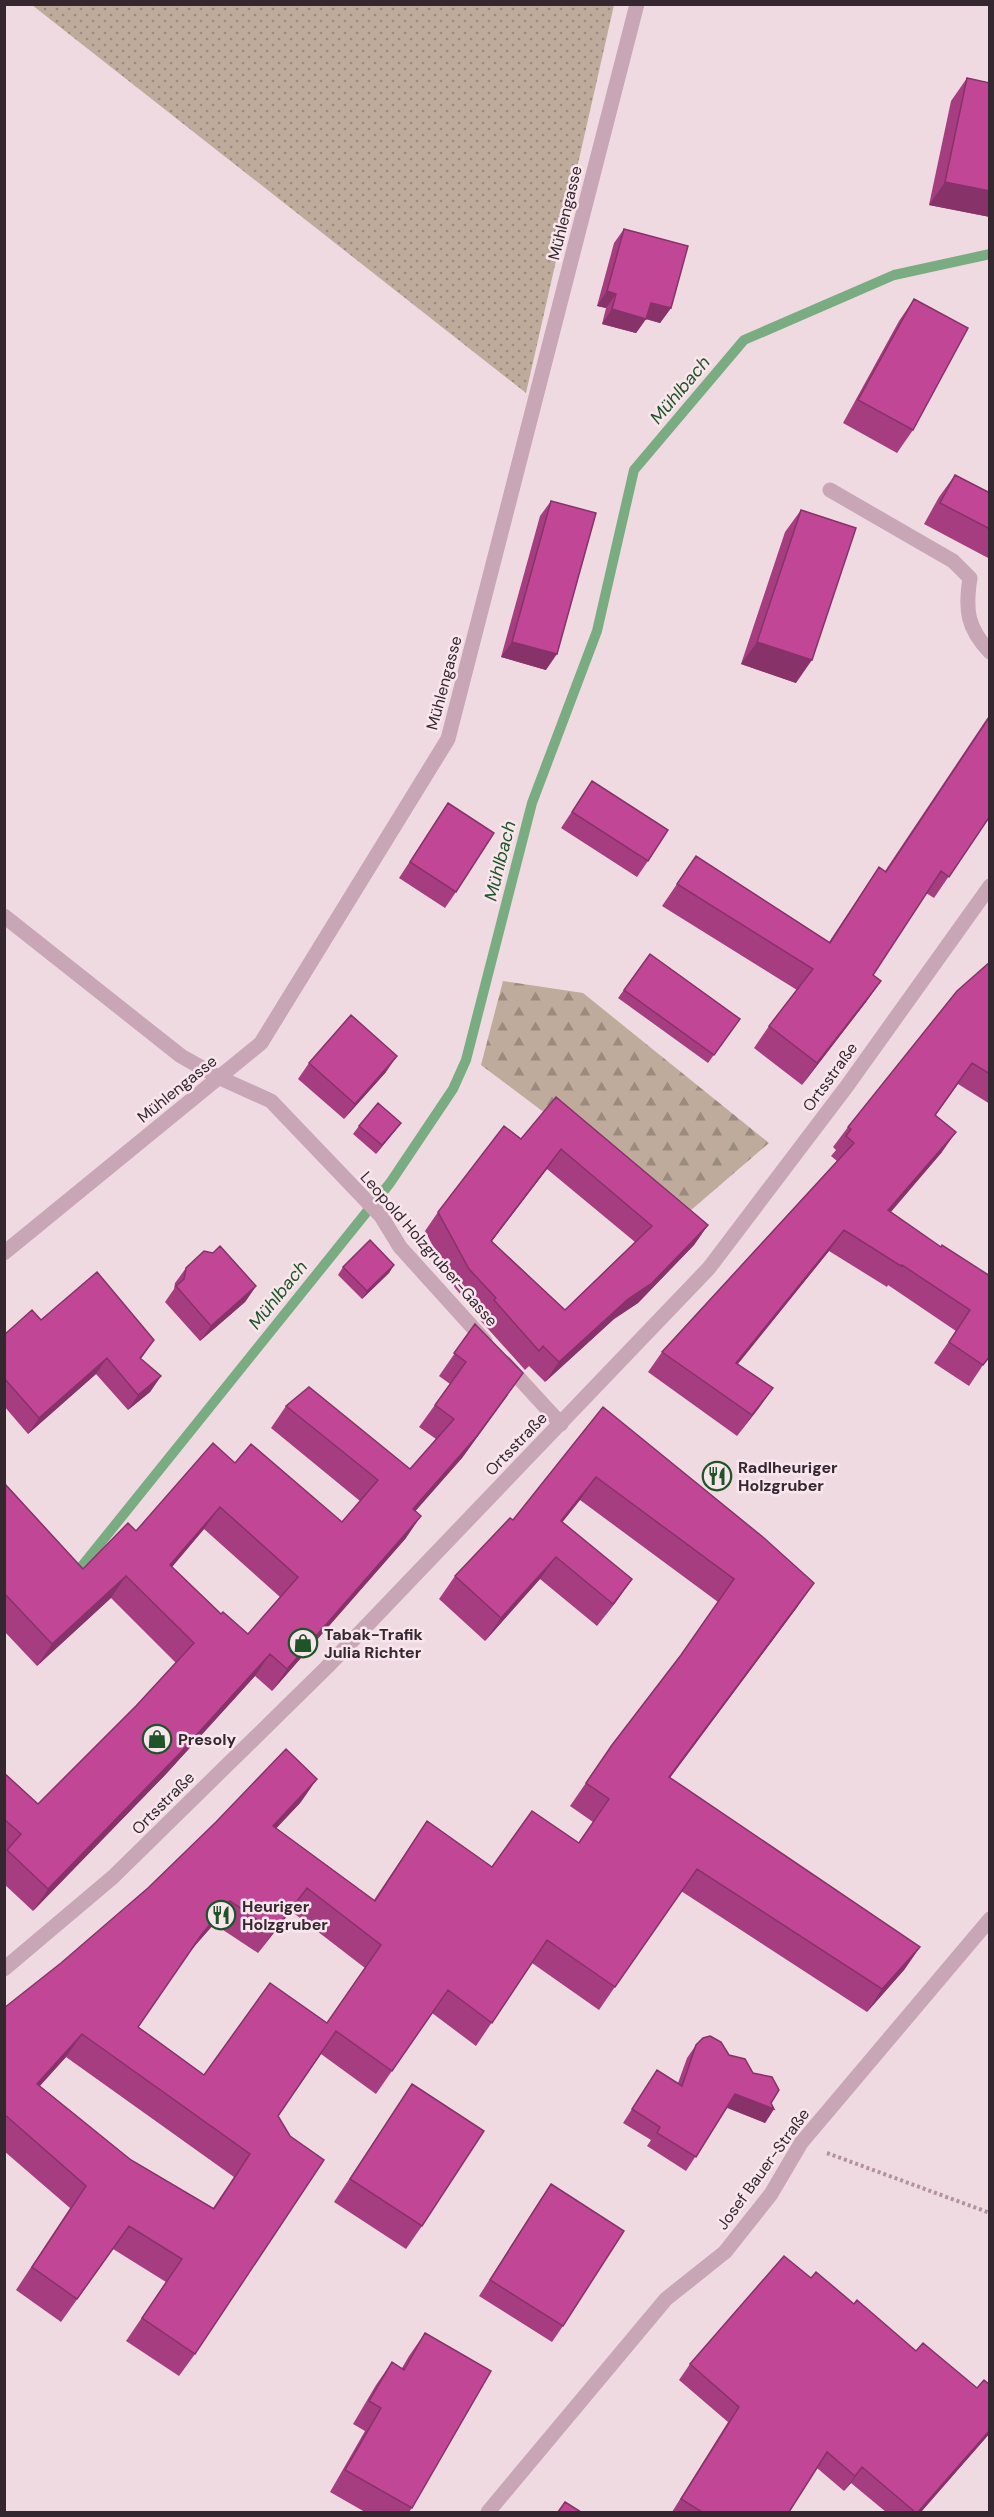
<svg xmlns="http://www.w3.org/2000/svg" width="994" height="2517" viewBox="0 0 994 2517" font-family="'DM Sans',sans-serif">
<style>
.grass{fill:url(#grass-dots)}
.forest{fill:url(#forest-firs)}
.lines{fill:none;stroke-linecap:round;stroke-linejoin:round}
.stream{stroke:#7aac82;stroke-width:10}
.path{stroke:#b391a1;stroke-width:4;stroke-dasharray:3 3;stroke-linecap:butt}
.service{stroke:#c8a6b5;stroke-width:15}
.minor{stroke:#c8a6b5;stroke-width:15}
.tertiary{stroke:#c8a6b5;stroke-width:15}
.wall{fill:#a63d81;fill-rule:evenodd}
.shaded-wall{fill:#873269}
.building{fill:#c14796;stroke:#873269;stroke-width:1.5;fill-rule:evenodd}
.labels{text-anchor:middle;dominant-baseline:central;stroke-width:5;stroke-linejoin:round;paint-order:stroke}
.street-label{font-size:16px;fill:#34272f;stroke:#f8e6ec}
.poi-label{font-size:16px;font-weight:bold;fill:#34272f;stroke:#f8e6ec;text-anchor:start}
.water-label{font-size:18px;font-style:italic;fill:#1e5428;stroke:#f8e6ec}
</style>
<defs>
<pattern id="grass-dots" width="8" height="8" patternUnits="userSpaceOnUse" patternTransform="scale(1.5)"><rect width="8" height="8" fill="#beab9b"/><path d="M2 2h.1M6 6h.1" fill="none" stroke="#9b8b7f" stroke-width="1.8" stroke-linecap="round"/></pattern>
<pattern id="forest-firs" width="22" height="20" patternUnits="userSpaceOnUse" patternTransform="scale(1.5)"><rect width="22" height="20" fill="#beab9b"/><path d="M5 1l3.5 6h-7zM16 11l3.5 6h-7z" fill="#9b8b7f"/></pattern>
</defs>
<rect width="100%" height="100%" fill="#f0dae2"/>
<!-- grass -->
<path class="grass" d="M32,5H614L526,393Z"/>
<!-- forest -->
<path class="forest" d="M503,981L583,993L769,1143L683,1217L481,1065Z"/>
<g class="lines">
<!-- stream -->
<path class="stream" d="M78,1571L390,1183L453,1089L466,1060L532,803L597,631L634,470L744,340L894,275L990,254"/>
<!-- path -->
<path class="path" d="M827,2153L990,2213"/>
<!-- service -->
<path class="service" d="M830,490L953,561L970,578C965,610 967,628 990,652"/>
<!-- minor -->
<path class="minor" d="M4,916L181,1056L220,1078L271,1101L381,1216L400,1247L485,1341
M4,1253L261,1043L448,739L637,4
M505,1363L561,1424
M488,2512L666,2299L725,2252L771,2194L801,2143L990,1919"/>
<!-- tertiary -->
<path class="tertiary" d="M4,1969L113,1877L327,1667L709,1268L847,1086L990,886"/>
</g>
<!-- wall -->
<path class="wall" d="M967,78L990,217L929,205L951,101Z
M624,229L671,308L660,323L646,319L636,333L602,324L606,308L597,306L614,243Z
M914,299L913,430L897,453L843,423L899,321Z
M955,475L990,493V559L924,524L939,497Z
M551,501L546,670L501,657L540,516Z
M801,510L796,683L741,664L785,532Z
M990,714V816L934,898L926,893L873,975L881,981L866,1002L802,1085L754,1048L769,1026L797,990L662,906L696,856L829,942L879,867L885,871Z
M592,781L648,861L637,877L561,828Z
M448,803L456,892L445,908L399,878Z
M650,954L740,1019L708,1063L618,998Z
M990,962V1104L958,1084L936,1115L942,1152L891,1212L941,1247L990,1276L983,1365L969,1386L934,1363L956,1331L888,1285L887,1287L829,1251L738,1364L773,1388L737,1436L648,1372L662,1352L837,1161L831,1156L836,1150L833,1147L848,1127Z
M309,1063L386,1072L344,1119L298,1079Z
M556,1097L708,1225L694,1245L638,1303L614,1319L545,1382L529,1366L525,1370L480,1320L481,1318L455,1288L425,1231L438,1212L521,1139ZM547,1169L635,1242L565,1310L492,1241Z
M401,1123L376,1154L353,1134L359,1126Z
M213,1253L256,1286L245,1302L200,1341L165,1302L174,1289L175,1283L186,1268Z
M394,1265L389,1273L362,1299L338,1275L343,1267Z
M41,1320L141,1359L161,1376L150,1392L128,1410L96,1374L28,1434L4,1406V1335Z
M475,1324L508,1395L462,1458L415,1511L406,1538L272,1691L255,1676L166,1774L33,1911L4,1884V1773L38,1804L136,1706L176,1663L111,1598L37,1666L4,1631V1483L83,1569L235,1463L342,1522L360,1501L271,1428L286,1406L410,1469L436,1439L419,1427L450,1384L439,1376ZM204,1529L280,1597L248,1634L221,1614L172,1567Z
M603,1407L798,1606L670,1778L920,1947L904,1970L867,2012L681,1891L599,2010L532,1963L476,2046L432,2013L376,2094L321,2054L278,2116L195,2354L179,2376L126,2341L166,2282L113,2249L61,2322L16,2290L70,2208L4,2151V2008L301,1802L276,1828L374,1900L427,1821L492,1867L578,1843L593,1822L570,1806L612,1745L680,1657L718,1602L580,1500L562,1522L632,1579L597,1626L540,1579L485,1641L439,1599L455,1576L513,1520ZM291,1911L365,1968L327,2023L204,2075L138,2027L187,1954L214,1924L258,1953ZM66,2057L234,2177L213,2208L131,2160L40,2086Z
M696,2045L729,2055L771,2103L774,2109L765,2123L727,2108L686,2171L647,2146L651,2140L623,2123L657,2070L678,2083L687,2058Z
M412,2084L422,2226L406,2249L334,2202Z
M551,2184L563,2326L552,2342L479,2296L540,2200Z
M811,2278L854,2304L916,2351L977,2388L990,2385V2433L921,2512H886L851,2483L844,2491L817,2468L789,2512H672L728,2422L679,2380L690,2364Z
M425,2333L412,2508L409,2512H365L330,2492L365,2431L353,2424L376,2385L392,2362L402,2368L409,2356Z"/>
<!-- shaded-wall -->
<path class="shaded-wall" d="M945,182L990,191V217L929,205Z
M607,291L616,294L606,308L597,306Z
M651,303L671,308L660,323L646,319L636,333L602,324L612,309Z
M512,642L557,654L546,670L501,657Z
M757,642L812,660L796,683L741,664Z
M881,981L866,1002L802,1085L817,1063Z
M397,1056L386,1072L344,1119L355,1104Z
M401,1123L395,1131L376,1154L382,1145Z
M956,1132L942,1152L874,1231L888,1210Z
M561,1149L547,1169L477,1260L491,1241Z
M708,1225L694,1245L638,1303L614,1319L545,1382L559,1362Z
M844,1230L829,1251L722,1383L736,1363Z
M394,1265L389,1273L362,1299L367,1291Z
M256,1286L245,1302L200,1341L211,1326Z
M154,1340L143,1356L129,1373L140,1358Z
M107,1358L96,1374L28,1434L39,1418Z
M523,1373L462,1458L398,1531L413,1509Z
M161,1376L150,1392L128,1410L138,1395Z
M773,1388L759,1408L737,1436L752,1415Z
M596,1477L580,1500L545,1544L561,1521Z
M220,1507L204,1529L155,1587L170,1565Z
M421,1516L406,1538L272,1691L287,1669Z
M556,1557L540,1579L485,1641L501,1618Z
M126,1576L111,1598L37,1666L52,1644Z
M632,1579L616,1602L597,1626L613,1604Z
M814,1583L798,1606L653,1800L669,1777Z
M270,1654L255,1676L166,1774L33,1911L48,1889Z
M317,1779L301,1802L257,1849L273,1826Z
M307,1888L291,1911L258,1953L274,1931Z
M230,1901L214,1924L186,1956L202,1934Z
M920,1947L904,1970L867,2012L882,1989Z
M82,2034L66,2057L21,2106L37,2084Z
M735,2094L774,2109L765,2123L726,2107Z
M990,2430V2433L921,2512H918Z
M862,2467L851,2483L844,2491L855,2476Z"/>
<!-- building -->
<path class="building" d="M967,78L990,83V191L945,182Z
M624,229L688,246L671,308L651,303L646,319L612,309L616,294L607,291Z
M914,299L968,328L913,430L858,400Z
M955,475L990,493V529L940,503Z
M551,501L596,513L557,654L512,642Z
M801,510L856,528L812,660L757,642Z
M990,716V816L949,877L941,871L873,975L881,981L817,1063L769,1026L813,969L677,884L696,856L830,943L879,867L886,872Z
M592,781L668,830L648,861L572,812Z
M448,803L494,833L456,892L410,862Z
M650,954L740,1019L714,1055L624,990Z
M990,962V1074L972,1063L935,1115L956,1132L888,1210L941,1247L942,1245L990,1276V1356L983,1365L949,1342L970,1310L902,1265L901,1266L844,1230L736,1363L773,1388L752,1415L662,1352L854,1143L846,1136L851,1129L848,1127L957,991Z
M351,1015L397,1056L355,1104L309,1063Z
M556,1097L708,1225L652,1283L628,1299L559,1362L543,1346L539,1351L494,1300L496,1298L469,1269L438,1212L504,1126L521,1139ZM561,1149L652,1226L565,1310L491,1241Z
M378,1103L401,1123L382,1145L359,1126Z
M370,1240L394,1265L367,1291L343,1267Z
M220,1246L256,1286L211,1326L176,1286L184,1279L186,1268L204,1251L213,1253Z
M97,1272L154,1340L140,1358L161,1376L138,1395L107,1358L39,1418L4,1378V1335L32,1310L41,1320Z
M475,1324L523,1373L477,1436L413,1509L421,1516L287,1669L270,1654L181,1752L48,1889L7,1850L21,1834L4,1819V1773L38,1804L136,1706L194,1643L126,1576L52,1644L4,1593V1483L83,1569L128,1523L136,1531L213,1443L235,1463L251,1444L342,1522L378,1480L286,1406L309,1387L410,1469L454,1419L435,1405L466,1362L454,1353ZM220,1507L298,1577L248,1634L223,1612L221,1614L170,1565Z
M603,1407L764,1538L814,1583L669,1777L920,1947L882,1989L697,1869L615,1987L547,1940L492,2023L448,1990L392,2071L336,2031L278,2116L290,2136L324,2160L195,2354L142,2318L182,2259L129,2226L77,2299L32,2267L86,2186L4,2114V2008L61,1963L148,1888L216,1822L286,1749L317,1779L273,1826L375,1901L427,1821L492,1867L532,1811L579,1843L609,1799L586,1783L612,1745L681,1655L734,1579L596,1477L561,1521L632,1579L613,1604L556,1557L501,1618L455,1576L510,1518L513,1520ZM307,1888L381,1945L327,2023L270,1983L204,2075L138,2027L202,1934L230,1901L274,1931ZM82,2034L250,2154L214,2209L131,2160L37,2084Z
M710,2036L721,2042L729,2055L745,2059L753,2073L772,2077L779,2090L771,2103L774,2109L735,2094L696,2157L657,2133L660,2127L632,2109L657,2070L682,2086L696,2045L703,2038Z
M412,2084L484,2131L422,2226L350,2179Z
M551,2184L624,2231L563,2326L490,2280Z
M784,2256L811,2278L816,2272L854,2304L857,2300L916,2351L923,2343L977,2388L984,2380L990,2385V2430L918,2512H915L862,2467L855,2476L827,2452L789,2512H702L681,2499L739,2407L690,2364Z
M425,2333L491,2371L412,2508L345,2470L381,2408L369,2401L392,2362L404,2370Z
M565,2502L581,2512H558Z"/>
<!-- icons -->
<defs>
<g id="restaurant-ring" transform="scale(1.5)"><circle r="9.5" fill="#f8e6ec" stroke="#1e5428" stroke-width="1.5"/><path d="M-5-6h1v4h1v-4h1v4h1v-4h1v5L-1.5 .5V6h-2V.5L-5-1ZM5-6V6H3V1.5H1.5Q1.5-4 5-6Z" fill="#1e5428"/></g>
<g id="shop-ring" transform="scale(1.5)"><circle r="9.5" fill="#f8e6ec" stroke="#1e5428" stroke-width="1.5"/><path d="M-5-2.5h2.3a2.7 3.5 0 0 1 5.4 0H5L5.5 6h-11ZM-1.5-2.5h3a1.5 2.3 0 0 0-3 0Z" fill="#1e5428"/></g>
</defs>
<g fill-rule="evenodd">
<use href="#restaurant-ring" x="717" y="1476"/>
<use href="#shop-ring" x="303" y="1643"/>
<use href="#shop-ring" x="157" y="1739"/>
<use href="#restaurant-ring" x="221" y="1915"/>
</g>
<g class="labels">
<!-- street labels -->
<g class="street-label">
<text transform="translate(565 213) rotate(-76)">Mühlengasse</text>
<text transform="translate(444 683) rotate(-75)">Mühlengasse</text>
<text transform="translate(830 1077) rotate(-54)">Ortsstraße</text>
<text transform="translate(177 1089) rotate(-39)">Mühlengasse</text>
<text transform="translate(429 1249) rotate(49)">Leopold Holzgruber-Gasse</text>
<text transform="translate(516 1444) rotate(-46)">Ortsstraße</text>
<text transform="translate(163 1803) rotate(-45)">Ortsstraße</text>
<text transform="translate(763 2169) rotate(-54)">Josef Bauer-Straße</text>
</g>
<!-- poi labels -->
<g class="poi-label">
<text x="738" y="1467">Radlheuriger<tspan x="738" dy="18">Holzgruber</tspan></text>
<text x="324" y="1634">Tabak-Trafik<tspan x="324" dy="18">Julia Richter</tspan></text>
<text x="178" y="1739">Presoly</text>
<text x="242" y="1906">Heuriger<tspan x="242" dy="18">Holzgruber</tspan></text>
</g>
<!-- water labels -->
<g class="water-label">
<text transform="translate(680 390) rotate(-50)">Mühlbach</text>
<text transform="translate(500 861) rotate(-76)">Mühlbach</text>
<text transform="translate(278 1295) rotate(-51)">Mühlbach</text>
</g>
</g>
<!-- border -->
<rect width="994" height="2517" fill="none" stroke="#34272f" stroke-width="12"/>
</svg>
